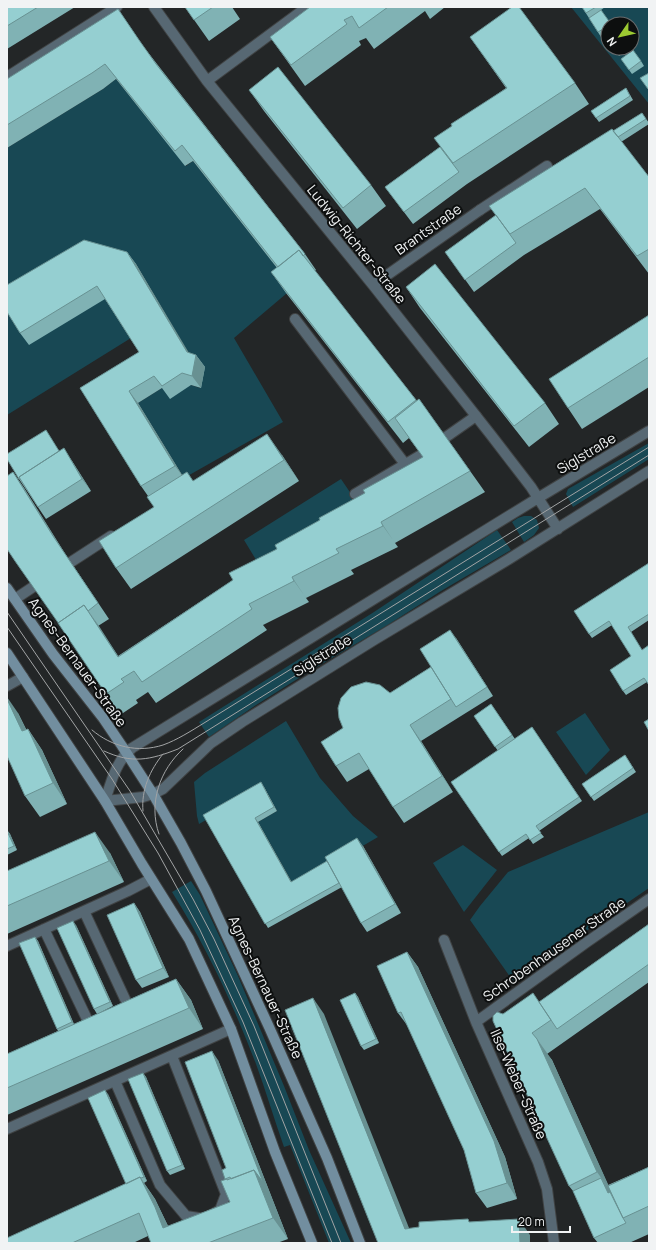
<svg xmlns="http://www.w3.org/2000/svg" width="656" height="1250" viewBox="0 0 656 1250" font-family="Manrope,sans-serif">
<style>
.green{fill:#184854;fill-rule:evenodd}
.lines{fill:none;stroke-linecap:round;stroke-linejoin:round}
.service-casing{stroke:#404344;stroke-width:12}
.minor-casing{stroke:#404344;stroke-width:12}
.secondary-casing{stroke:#404344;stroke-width:12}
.service{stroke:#576873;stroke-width:10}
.minor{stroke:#576873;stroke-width:10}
.secondary{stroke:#728e9f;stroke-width:10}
.tram{stroke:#a2a4a5;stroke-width:1}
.wall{fill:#80b2b4}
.shaded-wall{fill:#689192}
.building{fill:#95cfd1;stroke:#689192}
.labels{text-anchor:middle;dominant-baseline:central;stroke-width:4;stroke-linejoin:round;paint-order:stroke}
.street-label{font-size:14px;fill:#f1f3f4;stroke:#0d0f0f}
</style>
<rect width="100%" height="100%" fill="#232627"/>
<!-- green -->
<path class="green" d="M571,7H649V104ZM608,24H632V48H608Z
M116,79L186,166L193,161L293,288L234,338L283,422L184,478L138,403L162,388L191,385L200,388L195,364L136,264L7,302V148L103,89Z
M106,298L131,338L7,415V310Z
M649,443V459L573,507L566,494L568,489Z
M341,479L356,501L258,563L244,540Z
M524,516H531L537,520L539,528L534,535L524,542L512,522L518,518Z
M497,530L511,550L441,591L386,626L310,671L256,705L209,737L199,722L374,612Z
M585,713L610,750L586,775L556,732Z
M286,721L320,778L353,816L378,837L294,886L258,822L277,811L264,787L199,824L197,816L194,782L205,773Z
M649,812V888L513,981L470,920L480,906L508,872Z
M463,845L497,870L464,912L433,863Z
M191,881L200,895L238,976L284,1086L309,1150L351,1243H329L290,1145L284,1147C274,1119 266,1091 256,1064C233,1004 206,946 172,892Z"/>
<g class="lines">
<!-- service casing -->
<g class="service-casing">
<path id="service" d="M480,210L547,166
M295,319L405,464
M446,437L476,416
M355,494L421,455
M71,562L111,536
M15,599L33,587
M84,911L125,999
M44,929L86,1017
M7,946L128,891L151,879
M115,1081L160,1185L186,1216L205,1219L220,1210L226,1194L172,1056
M7,1129L231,1029"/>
</g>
<!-- minor casing -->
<g class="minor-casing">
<path id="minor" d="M154,7L207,81L373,285L491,435L531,487L558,529
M7,77L117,7
M207,81L307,7
M373,285L480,210
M649,431L538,498L132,748C116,761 111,782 105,801L143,797L153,794L163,789L211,743L242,722L374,640L509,559L649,471
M7,686L23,677
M444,940L476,1022L538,1162L547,1189L554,1243
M476,1022L587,942L649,899"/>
</g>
<!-- secondary casing -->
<g class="secondary-casing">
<path id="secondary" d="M7,588L53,654L103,718L122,746L153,794L181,843L206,891L269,1027L327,1158L360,1243
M7,653L105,801L142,864L189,939L231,1029L275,1152L312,1243"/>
</g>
<!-- service -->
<use href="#service" class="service"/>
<!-- minor -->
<use href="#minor" class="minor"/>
<!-- secondary -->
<use href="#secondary" class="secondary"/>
<!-- tram -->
<path class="tram" d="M7,612L130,791L193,899L214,939L254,1026L341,1243
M7,627L112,779L158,853L200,930L243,1022L332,1243
M92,730C112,747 138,753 163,745C177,740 191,731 204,723L649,447
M104,751C132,764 150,760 178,749L649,455
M143,811C141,790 150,770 163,754
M159,834C148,803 160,770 183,749"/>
</g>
<!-- wall -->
<path class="wall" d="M7,7H75L7,49Z
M185,7H232L240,19L209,41Z
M310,7H445L430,19L425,11L374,49L366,38L359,41L361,45L305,86L270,37Z
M582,7H605L601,10L608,24V32L601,37Z
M118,9L143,46L305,254L316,270L314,271L417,401L419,399L485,492L395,543L398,547L351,570L354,574L306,598L309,602L263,625L267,630L156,703L148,692L136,700L138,703L120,715L61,627L13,472L24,488L64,552L109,619L98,626L118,656L233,580L277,549L320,520L365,493L423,457L409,438L403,443L286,293L271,272L277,268L193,161L185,166L116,79L103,89L7,148V79Z
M470,37L575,83L589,104L467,184L413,224L385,187L440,147L452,126L506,88Z
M632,41L635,45L632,47Z
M614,48H631L619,56Z
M621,59L641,61L644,66L632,74Z
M626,88L633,100L599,122L591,111Z
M249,90L371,185L386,206L357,229L264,111Z
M642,113L649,123V124L621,142L649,177V274L600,209L524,255L474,292L454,264L613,131Z
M127,252L136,264L188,353L196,355L205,367L201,388L191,385L170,399L162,388L138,403L182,475L193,481L282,455L299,481L131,589L116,568L154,507L148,496L141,486L80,388L139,352L105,299L29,345L20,333Z
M406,287L545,403L559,424L529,447L420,308Z
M649,315V387L582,429L568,408Z
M51,439L59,451L72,461L91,491L46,519L19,479Z
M649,563V620L631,632L647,682L626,695L623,691L631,656L612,625L592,638L589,634Z
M456,638L493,696L421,741L453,792L404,823L393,807L369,769L347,782L336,766L343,728L390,693L431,667Z
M491,704L515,739L532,727L582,801L539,831L544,837L533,844L529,838L502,856L451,782L498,751L474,716Z
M18,713L26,729H28L42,750L67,804L40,817L25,796Z
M625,755L636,772L594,801L582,784Z
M264,787L277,811L258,822L291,882L363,846L401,913L367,932L361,923L342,887L268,928L203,815Z
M7,830L10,834L17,850L7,855Z
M110,853L124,882L7,934V871Z
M134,903L140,912L169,977L142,988L136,980Z
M649,924V982L547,1054L552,1060L608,1185L649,1167V1234L629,1243H598L594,1238L573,1191L569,1186L503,1014L539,1002Z
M76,925L113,1006L97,1014L94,1009Z
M35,937L38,941L74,1024L176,979L191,1000L203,1029L7,1115V1054L58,1031L57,1029Z
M407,952L418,967L505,1157L517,1199L487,1208L476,1193L464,1150L407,1025L398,1013Z
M355,993L358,997L379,1043L364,1050L361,1046Z
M218,1060L288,1239L277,1243H151L148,1236L133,1243H7L126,1184L108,1094L147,1181L144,1183L155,1199L168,1226L230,1202L225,1179L226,1168Z
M143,1073L146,1077L185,1169L170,1175L167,1171Z"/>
<!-- shaded-wall -->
<path class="shaded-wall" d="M127,252L136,264L195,363L196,355L205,367L201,388L192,376L187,352Z
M129,391L138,403L184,478L175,466Z
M267,434L282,455L299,481L284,460Z
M64,448L72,461L91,491L82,479Z
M13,472L24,488L64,552L109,619L53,536Z
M381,522L395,543L398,547L383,526Z
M292,577L306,598L309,602L294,581Z
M84,605L99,626L129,673L118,657Z
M450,630L456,638L493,696L487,687Z
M7,697L18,713L37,752L22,731L7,699Z
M410,725L421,741L453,792L442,776Z
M28,729L42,750L67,804L53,783Z
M261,782L264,787L277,811L274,807Z
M255,818L258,822L294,886L291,882Z
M7,830L10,834L17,850L14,846Z
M95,832L110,853L124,882L109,861Z
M357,838L363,846L401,913L395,904Z
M134,903L140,912L169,977L163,968Z
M73,921L76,925L113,1006L110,1002Z
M35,937L38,941L75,1027L72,1022Z
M407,952L418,967L505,1157L517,1199L507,1183Z
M176,979L191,1000L203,1029L189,1008Z
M355,993L358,997L379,1043L376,1039Z
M313,998L324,1014L415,1243L405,1229Z
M537,1039L552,1060L612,1193L597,1172Z
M212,1051L218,1060L288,1239L273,1218L254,1170Z
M143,1073L146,1077L185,1169L182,1165Z
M105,1090L108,1094L147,1181L144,1177Z
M140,1177L155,1199L169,1228H163Z
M601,1178L612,1193H608Z
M519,1219L530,1235V1243H520Z"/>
<!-- building -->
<path class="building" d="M7,7H38L7,26Z
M185,7H213L194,20Z
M310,7H388L359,28L352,16L344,20L347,24L291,65L270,37Z
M512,7H519L575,83L453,163L434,138L452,126L451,124L507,88L470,37Z
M582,7H596L586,13Z
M118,9L139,40L156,64L305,254L303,256L299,250L278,267L182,145L175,151L105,64L92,73L7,125V79Z
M601,10L611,24H608V26L598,32L589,18Z
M614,48H621L616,51Z
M633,50L641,61L629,70L621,59Z
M278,67L371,185L343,208L249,90Z
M649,73V88L648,89L640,78Z
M626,88L630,96L596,118L591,111Z
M642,113L646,119L618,137L613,131Z
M612,129L649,177V249L637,256L585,188L510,234L489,206Z
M440,147L459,172L404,212L385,187Z
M496,215L516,243L465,280L445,252Z
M84,240L127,252L187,352L196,355L192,376L182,373L162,386L154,376L129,391L175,466L141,486L80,388L139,352L97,286L20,333L7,312V285Z
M299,250L416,400L388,422L271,272Z
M435,264L545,403L514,426L406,287Z
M649,315V357L568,408L549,379Z
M419,399L470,471L381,522L383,526L336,549L339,553L292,577L294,581L249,604L252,609L142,682L134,671L121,679L124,682L106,694L58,623L84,605L118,657L233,580L229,573L277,549L275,545L320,520L319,518L365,493L363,490L423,457L395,418Z
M46,430L59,451L19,477L20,478L19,479L7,459V454Z
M267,434L284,460L116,568L99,541L154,507L147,497L187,472L193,481Z
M64,448L82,479L38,507L19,477Z
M13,472L53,536L98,603L88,611L84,605L58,623L59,624L15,561L7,549V476Z
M649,563V614L628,627L642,650L649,645V685L644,678L623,691L610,670L631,656L609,621L589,634L574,611Z
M450,630L487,687L456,707L420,649Z
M431,667L451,699L410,725L442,776L393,807L359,753L336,766L321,742L343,728L339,718L338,708L341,698L351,687L366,682L380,685L390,693Z
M7,699L22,731L28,729L53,783L25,796L7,756Z
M491,704L512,735L495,747L474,716Z
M649,719V731L644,722Z
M532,727L579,797L536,826L541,833L530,840L526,834L499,852L451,782Z
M625,755L633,768L591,797L582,784Z
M261,782L274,807L255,818L291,882L327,861L339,883L265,924L203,815Z
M7,831L14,846L7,849Z
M95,832L109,861L7,906V871Z
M357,838L395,904L361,923L325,857Z
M134,903L163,968L136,980L107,915Z
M73,921L110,1002L94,1009L57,928Z
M649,924V964L557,1029L539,1002Z
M35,937L72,1022L57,1029L19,943Z
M407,952L494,1141L507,1183L476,1193L464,1150L401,1012L398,1013L377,966Z
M176,979L189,1008L7,1088V1054Z
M355,993L376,1039L361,1046L340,1000Z
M533,993L551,1020L532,1033L537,1039L597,1172L569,1186L493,1021V1016L497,1012L503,1014Z
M313,998L405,1229L419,1227V1222L468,1219L469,1222L519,1219L520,1243H378L285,1010Z
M212,1051L263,1182L254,1170L231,1179L230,1177L225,1179L222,1170L226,1168L185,1062Z
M143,1073L182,1165L167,1171L128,1079Z
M105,1090L144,1177L141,1178L140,1177L126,1184L88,1098Z
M649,1167V1206L623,1218L608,1186Z
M254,1170L273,1218L208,1243H151L139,1213L72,1243H7V1238L140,1177L155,1207L163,1228L230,1202L221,1181L227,1179V1180Z
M601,1178L608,1193L610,1192L623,1218L626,1223L594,1238L573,1191Z"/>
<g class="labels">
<!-- street labels -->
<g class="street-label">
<text transform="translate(428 229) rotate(-35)">Brantstraße</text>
<text transform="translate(357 244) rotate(51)">Ludwig-Richter-Straße</text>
<text transform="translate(586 453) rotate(-31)">Siglstraße</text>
<text transform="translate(322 655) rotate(-32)">Siglstraße</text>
<text transform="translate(78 662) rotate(54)">Agnes-Bernauer-Straße</text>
<text transform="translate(554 949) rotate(-35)">Schrobenhausener Straße</text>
<text transform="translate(266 987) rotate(65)">Agnes-Bernauer-Straße</text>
<text transform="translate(519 1084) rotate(66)">Ilse-Weber-Straße</text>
</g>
</g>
<!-- border -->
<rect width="656" height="1250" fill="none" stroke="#f1f3f4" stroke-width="16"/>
<!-- north arrow -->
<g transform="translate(620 36) rotate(236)"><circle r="19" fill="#0d0f0f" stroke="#686a6b"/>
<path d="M0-3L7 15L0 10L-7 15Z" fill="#9cca32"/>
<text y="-6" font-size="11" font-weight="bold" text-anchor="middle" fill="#f1f3f4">N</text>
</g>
<!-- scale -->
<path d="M512 1226v6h58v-6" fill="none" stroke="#f1f3f4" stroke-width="2"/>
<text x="518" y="1226" font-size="12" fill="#f1f3f4" stroke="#0d0f0f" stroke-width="3" paint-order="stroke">20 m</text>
</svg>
